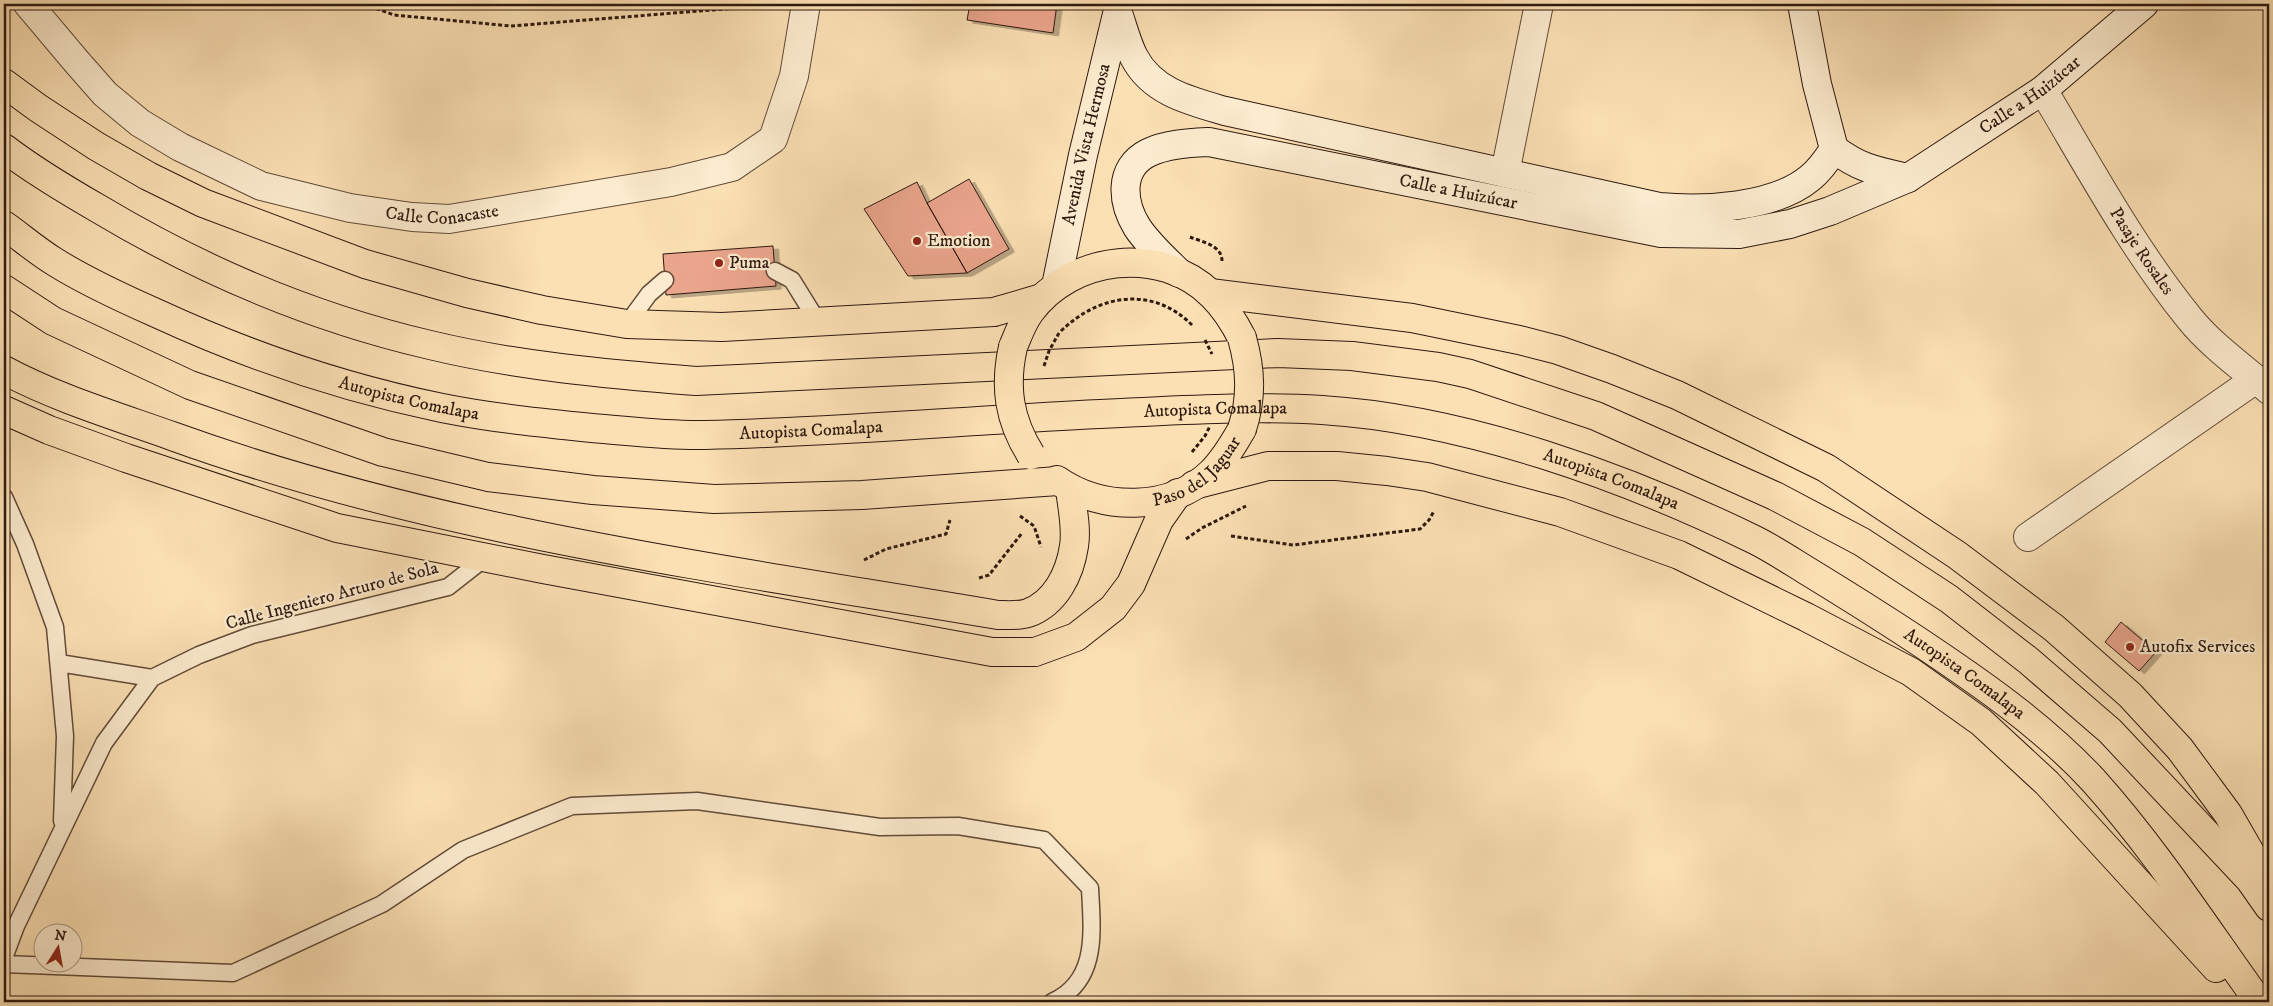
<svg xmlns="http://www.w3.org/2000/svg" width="2273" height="1006" viewBox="0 0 2273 1006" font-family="'IM FELL DW Pica',serif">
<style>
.building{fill:#eba58d;stroke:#2e190f;filter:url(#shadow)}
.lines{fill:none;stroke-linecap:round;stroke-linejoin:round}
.lane-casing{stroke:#614b38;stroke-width:19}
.street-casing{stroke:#614b38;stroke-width:30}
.secondary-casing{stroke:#2e190f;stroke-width:30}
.highway-casing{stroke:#2e190f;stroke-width:30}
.path{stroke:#2e190f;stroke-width:3;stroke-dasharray:4 2.5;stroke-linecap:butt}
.lane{stroke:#fcebce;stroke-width:16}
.street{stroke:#fcebce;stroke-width:28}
.secondary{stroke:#fcebce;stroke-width:28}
.highway{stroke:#fbe0b4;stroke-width:28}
.highway-bridge-casing{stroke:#2e190f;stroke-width:30;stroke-linecap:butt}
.path-bridge{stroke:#2e190f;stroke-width:3;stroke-dasharray:4 2.5;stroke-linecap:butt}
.highway-bridge{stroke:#fbe0b4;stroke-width:28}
.poi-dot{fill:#8f2418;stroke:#fcebce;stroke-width:2}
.labels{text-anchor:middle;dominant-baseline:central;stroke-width:4.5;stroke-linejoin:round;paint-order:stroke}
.street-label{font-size:18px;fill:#2e190f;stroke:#fcebce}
.poi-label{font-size:18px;fill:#2e190f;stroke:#fcebce;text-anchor:start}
</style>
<defs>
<filter id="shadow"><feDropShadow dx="5.5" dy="3" stdDeviation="0" flood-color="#0004"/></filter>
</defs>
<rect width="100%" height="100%" fill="#fbe0b4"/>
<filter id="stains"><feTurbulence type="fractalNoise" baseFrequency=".004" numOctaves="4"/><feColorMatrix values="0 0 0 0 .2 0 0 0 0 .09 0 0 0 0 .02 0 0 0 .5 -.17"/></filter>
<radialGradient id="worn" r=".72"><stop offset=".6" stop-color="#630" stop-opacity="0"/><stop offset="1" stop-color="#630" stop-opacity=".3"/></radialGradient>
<!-- building -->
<path class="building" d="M970,4H1057L1053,33L967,20Z
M969,179L1009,249L967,273L927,203Z
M917,182L927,203L967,273L908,276L864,209Z
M773,246L776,286L666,295L663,254Z
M2121,622L2156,652L2139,671L2105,642Z"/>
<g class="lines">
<!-- lane casing -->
<g class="lane-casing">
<path id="lane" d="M775,271L792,280L818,322
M627,324L649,294L665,280
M4,497L25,544L55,627L65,736L62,821
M59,663L152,678
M4,958L16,926L104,743L152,678L199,655L252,635L448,587L485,558
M4,964L233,973L382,904L463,850L572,806L697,801L880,827L958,826L1044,840L1090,888C1092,931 1099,981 1052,1002"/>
</g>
<!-- street casing -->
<g class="street-casing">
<g id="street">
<path id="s1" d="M28,4L76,61L105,94L140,123L180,147L261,186L350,208L412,217L449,219L671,182L732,167L773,139L794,76L806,4"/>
<path id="s2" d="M2043,90C2089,167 2133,249 2190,319C2211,345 2243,368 2269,390"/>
<path d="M1505,173L1539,4"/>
<path d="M2028,537L2256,379"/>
</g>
</g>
<!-- secondary casing -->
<g class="secondary-casing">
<g id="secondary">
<path d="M1802,4L1817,84L1834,149"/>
<path d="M1118,13C1123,27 1127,44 1134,57C1152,92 1190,101 1225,111L1659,207C1703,211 1774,208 1810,178C1820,170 1827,160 1834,149"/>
<path d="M1834,149C1861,169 1876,171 1908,178"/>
<path id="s3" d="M1179,273C1165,259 1148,244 1137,227C1122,203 1118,168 1148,153C1166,144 1190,143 1209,142L1661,233L1739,234L1790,224L1830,211L1908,178L2043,90L2144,4"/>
<path id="s4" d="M1056,286L1083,155L1118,10"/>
</g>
</g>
<!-- highway casing -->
<g class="highway-casing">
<g id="highway">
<path d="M4,83L38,108L96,146L148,176L203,203L365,264L467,293L542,310L627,324L722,327L994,312L1042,298"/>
<path d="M4,148C34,171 66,190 99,209C201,270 314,318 430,345C517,366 607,374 696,381L1278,353L1352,356L1438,367L1470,374L1596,416L1775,496L1862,542L1949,599L2029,661L2110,731L2250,880L2269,907"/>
<path id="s5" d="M4,225C21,237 37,251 55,262C87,282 122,298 156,313C247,355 344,388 442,408C492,418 542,423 592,428C630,431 668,436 705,435C844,432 982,419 1121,413C1188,410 1255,406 1322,410C1466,419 1626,477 1755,540C1773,549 1791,561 1809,572C1845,594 1880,616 1915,639C1978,681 2042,725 2093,780C2155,849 2205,927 2259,1002"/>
<path d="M4,289L53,321L190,385L383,452L488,477L593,490L714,499L862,495L1058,481"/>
<path d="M1210,293L1412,318L1519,340L1558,350L1612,369L1677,395L1826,468L1957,555L2054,628L2130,695L2180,749L2228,814L2269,885"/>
<path d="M1013,347C1018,335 1022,323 1030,312C1071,256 1160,244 1212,295C1225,308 1234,322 1242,338"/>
<path d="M4,370C56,398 116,416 172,436C438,532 720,568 998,615C1007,615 1020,616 1028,613C1056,603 1070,573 1074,546C1077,528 1072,507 1070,489"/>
<path d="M4,410L49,430L126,458L337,528L543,569L992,652H1035L1076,637L1113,608L1131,584L1159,520L1178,493"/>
<path id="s6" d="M1057,480C1102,511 1170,512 1211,473C1224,460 1233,445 1242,429"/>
<path d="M1194,485L1268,466H1337L1387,471L1427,477L1560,512L1679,555L1806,617L1911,672L1981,722L2047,783L2216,968"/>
</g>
</g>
<!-- path -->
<path class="path" d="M364,4L394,15L511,26L775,5
M1190,237C1202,242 1222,245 1222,261
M1061,331C1099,294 1153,285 1193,326
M1020,516L1034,526L1041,547
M1231,536L1293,545L1420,529L1429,520L1434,511
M1186,539L1202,528L1246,506
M864,560L886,549L946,534L950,520
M979,578L989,575L1022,533"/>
<!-- lane -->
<use href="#lane" class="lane"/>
<!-- street -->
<use href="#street" class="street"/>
<!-- secondary -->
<use href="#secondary" class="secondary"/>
<!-- highway -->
<use href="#highway" class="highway"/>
<!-- highway-bridge casing -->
<g class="highway-bridge-casing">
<path id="highway-bridge" d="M1013,347C1004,387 1009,420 1031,455
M1242,429C1252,398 1251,370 1242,338"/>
</g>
<!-- path-bridge -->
<path class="path-bridge" d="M1205,340L1212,354
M1044,366L1049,351L1059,333
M1192,452L1205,436L1210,426"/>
<!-- highway-bridge -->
<use href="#highway-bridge" class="highway-bridge"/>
</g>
<!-- markers -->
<g class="poi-dot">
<circle cx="917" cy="241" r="5"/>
<circle cx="719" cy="263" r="5"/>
<circle cx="2130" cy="647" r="5"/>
</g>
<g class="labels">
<!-- street labels -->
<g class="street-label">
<text stroke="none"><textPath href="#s3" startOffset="1075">Calle a Huizúcar</textPath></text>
<text stroke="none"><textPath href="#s4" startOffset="145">Avenida Vista Hermosa</textPath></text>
<text stroke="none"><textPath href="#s3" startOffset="464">Calle a Huizúcar</textPath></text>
<text stroke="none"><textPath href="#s1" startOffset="485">Calle Conacaste</textPath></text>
<text stroke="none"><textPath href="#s2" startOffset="189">Pasaje Rosales</textPath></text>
<text stroke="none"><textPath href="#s5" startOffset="444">Autopista Comalapa</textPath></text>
<text stroke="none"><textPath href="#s5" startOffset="1254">Autopista Comalapa</textPath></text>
<text stroke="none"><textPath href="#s5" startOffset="849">Autopista Comalapa</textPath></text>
<text stroke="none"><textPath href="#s6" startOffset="155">Paso del Jaguar</textPath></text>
<text stroke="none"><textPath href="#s5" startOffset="1659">Autopista Comalapa</textPath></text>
<text transform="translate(332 596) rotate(-15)">Calle Ingeniero Arturo de Sola</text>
<text stroke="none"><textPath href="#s5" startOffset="2064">Autopista Comalapa</textPath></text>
</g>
<!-- poi labels -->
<g class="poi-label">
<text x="927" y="241">Emotion</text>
<text x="729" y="263">Puma</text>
<text x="2140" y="647">Autofix Services</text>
</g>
</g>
<!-- margin -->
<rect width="2273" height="1006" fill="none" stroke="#fbe0b4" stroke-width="20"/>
<rect x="5" y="5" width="2263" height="996" fill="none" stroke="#2e190f" stroke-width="2.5"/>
<rect x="10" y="10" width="2253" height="986" fill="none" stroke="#2e190f"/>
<!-- north arrow -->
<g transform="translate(58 948) rotate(11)"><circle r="24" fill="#fcebce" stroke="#aa9782"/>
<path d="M0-4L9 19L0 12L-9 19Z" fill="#8f2418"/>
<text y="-8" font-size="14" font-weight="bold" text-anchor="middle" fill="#2e190f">N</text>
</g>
<rect width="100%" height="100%" filter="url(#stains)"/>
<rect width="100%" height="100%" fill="url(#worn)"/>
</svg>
